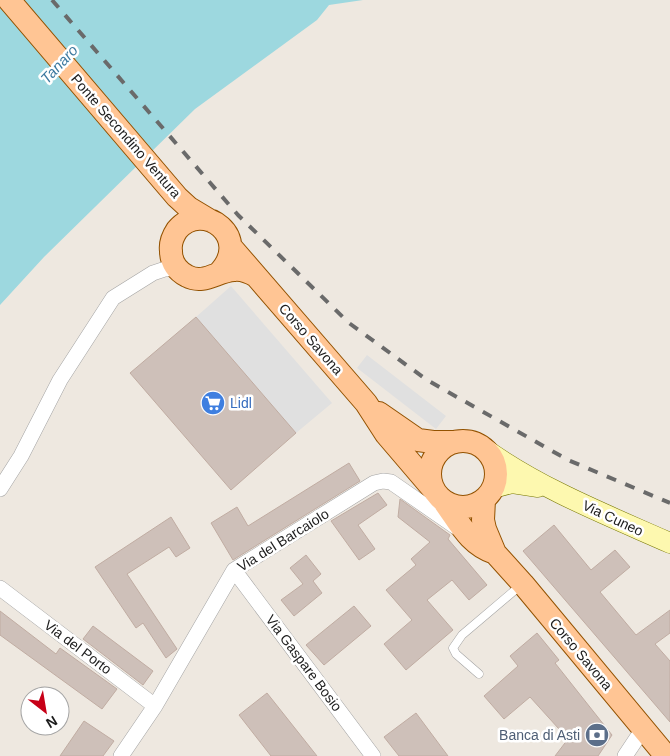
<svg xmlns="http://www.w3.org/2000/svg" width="670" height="756" viewBox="0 0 670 756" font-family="Arial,sans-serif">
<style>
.parking{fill:#e0e0e0}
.water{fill:#9dd8df}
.building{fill:#cec0b9;stroke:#c0aca2}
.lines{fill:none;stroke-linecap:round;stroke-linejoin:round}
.lane-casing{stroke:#a3a3a3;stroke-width:9}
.street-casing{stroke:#a3a3a3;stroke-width:16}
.secondary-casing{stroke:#757500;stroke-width:21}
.primary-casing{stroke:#935200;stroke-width:24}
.lane{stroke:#fff;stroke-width:8}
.street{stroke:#fff;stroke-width:15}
.secondary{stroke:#fdf8af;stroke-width:20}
.primary{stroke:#ffc594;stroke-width:22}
.rail{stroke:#6a6a6a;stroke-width:4;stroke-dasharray:10 10;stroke-linecap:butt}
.labels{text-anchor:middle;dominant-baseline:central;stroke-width:5;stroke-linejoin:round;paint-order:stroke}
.street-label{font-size:14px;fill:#1c1c1c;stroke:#fff}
.shop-label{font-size:14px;fill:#366cbe;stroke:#fff;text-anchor:start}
.service-label{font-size:14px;fill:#4e5e75;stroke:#fff;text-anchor:end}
.water-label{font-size:15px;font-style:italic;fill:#3e7aa0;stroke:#fff}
</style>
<rect width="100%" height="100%" fill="#eee8e0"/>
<!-- parking -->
<path class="parking" d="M231,286L332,403L296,433L196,317Z
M367,355L446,416L436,429L357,368Z"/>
<!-- water -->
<path class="water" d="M0,0H363L329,5L317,20L195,109L44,257L0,305Z"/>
<!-- building -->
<path class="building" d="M196,317L296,433L231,490L130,373Z
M349,463L360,481L233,560L211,523L237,507L248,526Z
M378,493L387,505L358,525L375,549L359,560L331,521Z
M400,499L450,535L448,539L487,585L469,600L452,580L427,600L453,630L406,670L384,644L412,620L386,590L416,565L411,559L430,542L398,517Z
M171,517L190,548L176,557L169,547L127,574L177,649L166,658L143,623L136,628L95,567Z
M554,525L591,570L615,550L630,567L600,592L636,635L670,610V633L655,644L670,661V722L523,551Z
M306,555L321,574L313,581L322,593L294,616L281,600L303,584L290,568Z
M354,606L371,626L324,665L306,645Z
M0,611L56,654L60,648L117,689L102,709L0,635Z
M93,626L153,671L143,685L83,639Z
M537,633L559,660L555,663L612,735L598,756H555L568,739L530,697L504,719L484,696L518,666L510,656Z
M267,693L317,756H271L239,715Z
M416,713L448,756H399L384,737Z
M84,721L114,741L103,756H60Z"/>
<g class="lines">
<!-- lane casing -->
<g class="lane-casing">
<path id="lane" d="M479,674L456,654L453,648L462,635L521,585"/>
</g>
<!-- street casing -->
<g class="street-casing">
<path id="street" d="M0,489L21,456L60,380L113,298L153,273L165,269L178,268
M234,570L373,756
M0,588L155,706
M121,756L155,706L234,570L374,483L383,481L391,482L456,527
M625,756L643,729"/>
</g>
<!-- secondary casing -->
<g class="secondary-casing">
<path id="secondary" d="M485,449C541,489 607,515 670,543
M493,488L512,483L538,487"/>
</g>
<!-- primary casing -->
<g class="primary-casing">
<path id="primary" d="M9,0L177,197L189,208L209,220
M231,247L366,403L386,434L433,489
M218,274C254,238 203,199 177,230C173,236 170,244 171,251C171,262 177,271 187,276C204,285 217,271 234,270C242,269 249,272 256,276
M379,413L418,440L433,442H454
M430 474a33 33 0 1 1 66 0a33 33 0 1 1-66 0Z
M484,500L483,520L485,529L495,553L523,584L666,756
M445,503C460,524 470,545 495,553"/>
</g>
<!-- lane -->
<use href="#lane" class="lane"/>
<!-- street -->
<use href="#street" class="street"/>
<!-- secondary -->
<use href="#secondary" class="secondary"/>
<!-- primary -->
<use href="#primary" class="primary"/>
<!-- rail -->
<path class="rail" d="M52,0L238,215L349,323L427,380L568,460L670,503"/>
</g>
<!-- icons -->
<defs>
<g id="supermarket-disc" transform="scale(1.25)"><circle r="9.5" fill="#3f7fe0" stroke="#fff"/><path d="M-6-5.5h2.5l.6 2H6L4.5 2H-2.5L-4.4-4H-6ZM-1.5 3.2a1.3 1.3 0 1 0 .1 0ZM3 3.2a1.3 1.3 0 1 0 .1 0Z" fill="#fff"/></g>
<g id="bank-disc" transform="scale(1.25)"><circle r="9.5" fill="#5c6f8a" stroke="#fff"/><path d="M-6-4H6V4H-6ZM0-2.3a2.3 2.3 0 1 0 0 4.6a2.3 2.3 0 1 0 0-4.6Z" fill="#fff"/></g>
</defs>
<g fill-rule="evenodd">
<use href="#supermarket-disc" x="213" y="403"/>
<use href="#bank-disc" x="597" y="735"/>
</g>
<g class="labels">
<!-- street labels -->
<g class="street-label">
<text transform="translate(126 136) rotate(49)">Ponte Secondino Ventura</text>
<text transform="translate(311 339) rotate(49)">Corso Savona</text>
<text transform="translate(613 518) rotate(25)">Via Cuneo</text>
<text transform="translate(283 540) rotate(-32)">Via del Barcaiolo</text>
<text transform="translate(78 647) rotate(37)">Via del Porto</text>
<text transform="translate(581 654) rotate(50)">Corso Savona</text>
<text transform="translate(304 663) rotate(53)">Via Gaspare Bosio</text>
</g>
<!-- shop labels -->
<g class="shop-label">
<text x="230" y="403">Lidl</text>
</g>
<!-- service labels -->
<g class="service-label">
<text x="580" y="735">Banca di Asti</text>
</g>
<!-- water labels -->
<g class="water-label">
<text transform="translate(59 64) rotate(-47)">Tanaro</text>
</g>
</g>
<!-- north arrow -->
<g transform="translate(45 711) rotate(149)"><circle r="24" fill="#ffffff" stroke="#a4a4a4"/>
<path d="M0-4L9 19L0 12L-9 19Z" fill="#c70017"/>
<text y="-8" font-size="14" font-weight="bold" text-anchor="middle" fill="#1c1c1c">N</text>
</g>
</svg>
